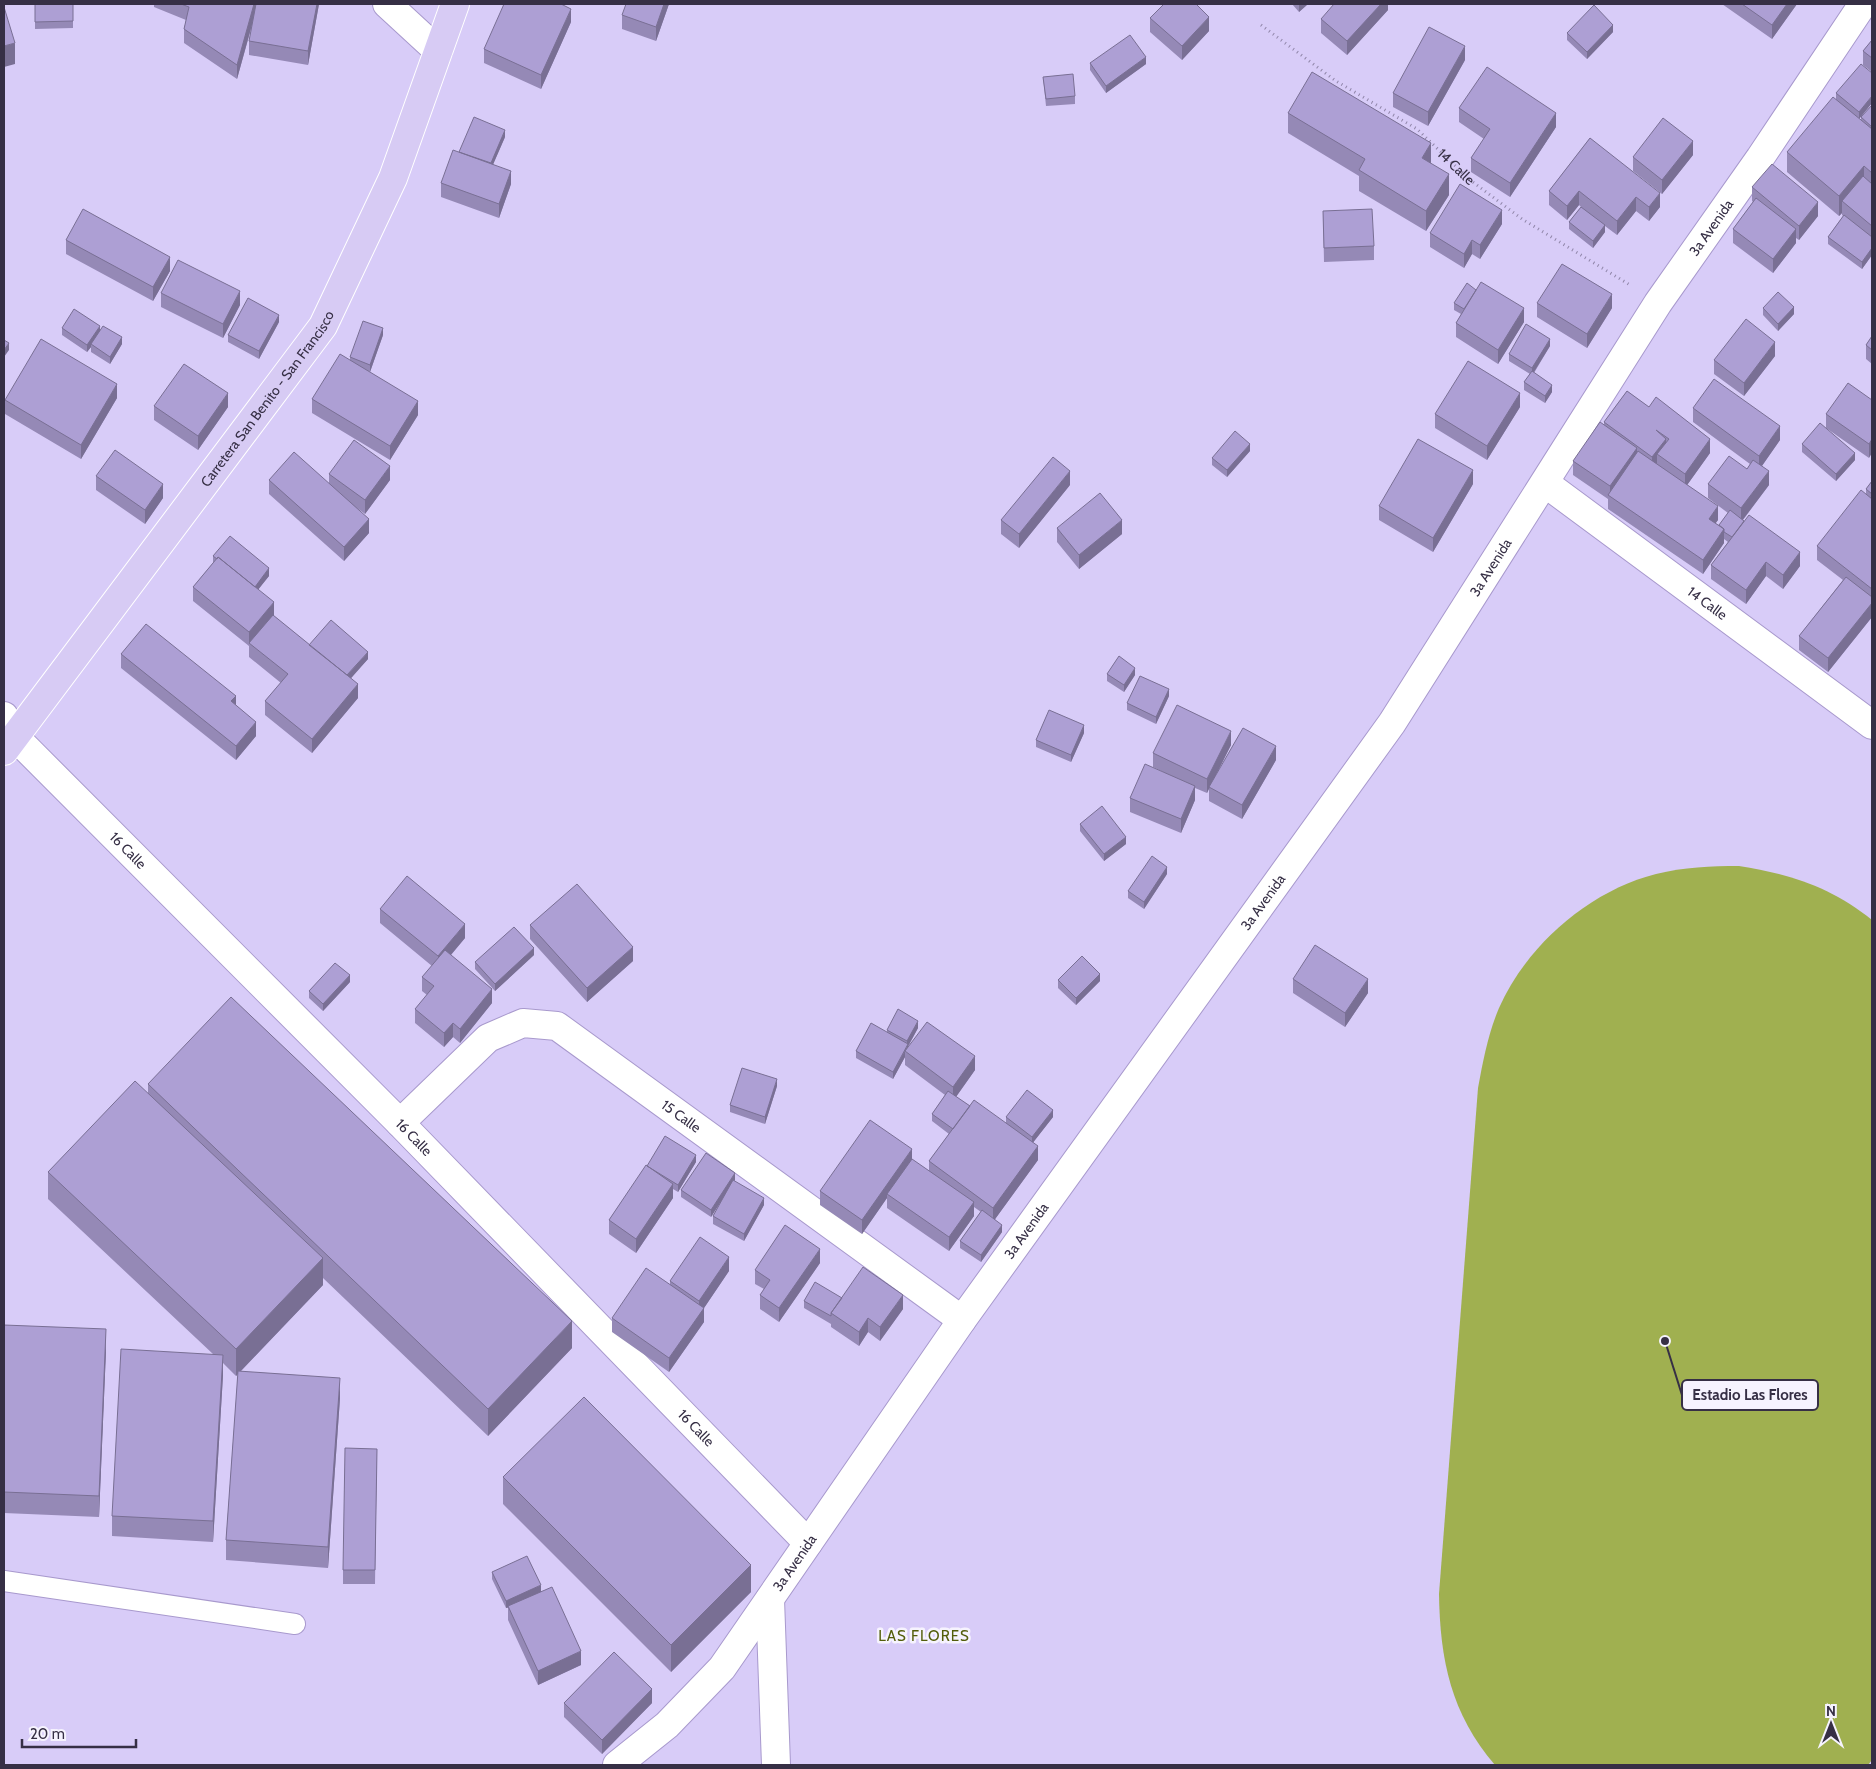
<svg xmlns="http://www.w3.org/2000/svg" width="1876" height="1769" viewBox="0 0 1876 1769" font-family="Cabin,sans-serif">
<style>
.green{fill:#a0b050}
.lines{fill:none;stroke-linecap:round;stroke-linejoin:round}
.service-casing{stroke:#a899cd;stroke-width:22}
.minor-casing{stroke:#a899cd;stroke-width:30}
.primary-casing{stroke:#fff;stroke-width:30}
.path{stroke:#9086a9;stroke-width:3;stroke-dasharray:1 4;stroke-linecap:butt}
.service{stroke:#fff;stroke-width:20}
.minor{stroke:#fff;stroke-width:28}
.primary{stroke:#d7cbf4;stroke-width:28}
.wall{fill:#9589b6}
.shaded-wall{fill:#796f94}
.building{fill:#ad9fd4;stroke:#796f94}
.labels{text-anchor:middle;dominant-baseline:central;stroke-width:5;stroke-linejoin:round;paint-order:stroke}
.street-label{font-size:14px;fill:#362f45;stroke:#f6f3fe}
.neighbourhood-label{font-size:15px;letter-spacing:1px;fill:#535d0b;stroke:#f6f3fe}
.leader{fill:none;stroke:#362f45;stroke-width:2}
.callout-dot{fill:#362f45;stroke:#f6f3fe;stroke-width:2}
.callout{fill:#f6f3fe;stroke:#362f45;stroke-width:2}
.callout-label{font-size:15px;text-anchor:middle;font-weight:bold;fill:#362f45}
</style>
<rect width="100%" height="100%" fill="#d8ccf8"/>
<!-- green -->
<path class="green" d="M1739,866C1790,874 1831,887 1872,920V1760L1868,1765H1495C1451,1714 1440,1660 1439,1594L1478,1088C1483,1061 1488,1034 1499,1008C1527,945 1589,891 1656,874C1684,867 1711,866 1739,866Z"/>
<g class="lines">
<!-- service casing -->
<g class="service-casing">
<path id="service" d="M4,1581L295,1624"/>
</g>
<!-- minor casing -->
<g class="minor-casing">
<g id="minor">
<path d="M387,4L438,51"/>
<path id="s2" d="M1545,483L1872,725"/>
<path id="s3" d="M4,716L14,736L400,1123L808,1543"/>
<path id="s4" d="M400,1123L488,1038L523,1023L557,1026L962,1320"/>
<path d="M770,1599L776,1765"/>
<path id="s5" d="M617,1765L667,1725L722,1668L962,1320L1392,723L1658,303L1760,158L1863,4"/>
</g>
</g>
<!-- primary casing -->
<g class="primary-casing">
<g id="primary">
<path id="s6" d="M4,751L323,326L393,178L455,4"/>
</g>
</g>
<!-- path -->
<path class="path" id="s1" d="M1261,25L1336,81L1417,129L1469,179L1522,219L1630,285"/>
<!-- service -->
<use href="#service" class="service"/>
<!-- minor -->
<use href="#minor" class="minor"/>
<!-- primary -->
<use href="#primary" class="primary"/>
</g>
<!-- wall -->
<path class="wall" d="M35,4L73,21V28L35,29Z
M154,4H319L308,65L249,55V41L253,22L237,79L184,43V29L186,20L154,7Z
M669,4L656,41L622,29V15Z
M1292,4H1308L1299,12Z
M1388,4V10L1347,55L1321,33V19Z
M1722,4H1797L1772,39Z
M1150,18L1209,31L1182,60L1150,32Z
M571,22L541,89L484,63V49Z
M1613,32L1587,59L1567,40V33Z
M1872,40V72L1863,65V51Z
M1465,60L1428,126L1393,107V93Z
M1090,63L1146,64L1106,93L1090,70Z
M1043,77L1075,96V104L1046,106Z
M1836,93L1872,103L1859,119L1861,120V117L1872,105V255L1862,269L1828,244V237L1843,216L1842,215V213L1839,216L1787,172V152L1836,99Z
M1459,108L1556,127L1510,197L1471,172V158L1484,139L1459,122Z
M1288,113L1431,163L1449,195L1426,231L1359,191V176L1288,133Z
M505,137L493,164L511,184L499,218L441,197V183L459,152Z
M1590,138L1660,207L1649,221L1636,211L1617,235L1605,226V232L1593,248L1569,229V222L1581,207L1579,205L1567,220L1549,205V191Z
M1693,155L1662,194L1633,171V157Z
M1752,187L1818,216L1799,240L1796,238V243L1773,273L1733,243V229L1753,202L1752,201Z
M1323,211L1374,246V260L1324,262Z
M1502,224L1480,259L1472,254L1464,268L1430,247V233Z
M66,240L170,271L153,301L66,254Z
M161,293L240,305L223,338L161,307Z
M1454,303L1524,322L1498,364L1456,337V323L1461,314L1454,310Z
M1537,303L1612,308L1587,348L1537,317Z
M1763,308L1794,314L1778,331L1763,315Z
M279,322L259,359L228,342V335Z
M62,328L100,330L122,344L110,364L91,352V347L87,352L62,335Z
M383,335L370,372L367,371L418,415L390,460L312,413V399L350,360V357Z
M1872,336V364L1866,359V345Z
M1550,346L1534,373L1552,392L1545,403L1524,390V382L1530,374L1509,361V354Z
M1775,356L1744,396L1714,374V360Z
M1627,391L1710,453L1687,485L1718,520L1715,523L1719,525L1728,513L1708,498V484L1747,469L1750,464L1693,422V408L1780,440L1762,466L1769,485L1743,520L1800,566L1783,589L1766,576L1746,604L1711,579V565L1728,542L1724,539V543L1703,574L1608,509V499L1573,475V461L1604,425V422Z
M117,398L81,459L5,414V400Z
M1872,400L1869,458L1826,428V414Z
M154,406L228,407L198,450L154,420Z
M1520,407L1487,460L1435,428V414Z
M1802,444L1855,460L1836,481L1802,452Z
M1250,451L1227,477L1212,465V458Z
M329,474L390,480L365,514L357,508L369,533L344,561L269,494V480L329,483Z
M96,476L163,498L145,524L96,490Z
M1872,481V617L1828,672L1799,650V636L1843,580L1817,560V546L1866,494V489Z
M1473,484L1433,552L1379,520V506Z
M1070,485L1019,548L1001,534V520Z
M1057,528L1122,534L1079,569L1057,542Z
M213,556L269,576L258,589L274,616L309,645L368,659L350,678L358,698L312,753L265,715V701L281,683L249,657V646L193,601V587L213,563Z
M121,654L236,705L256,736L236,760L121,668Z
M1107,674L1135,675L1124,692L1107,681Z
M1169,696L1156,724L1127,710V703Z
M1084,733L1071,762L1036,747V740Z
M1231,745L1214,779L1276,760L1242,819L1209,801V788L1207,793L1195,788V800L1181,833L1130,812V798L1165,773L1153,767V753Z
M1080,824L1126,844L1104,861L1080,831Z
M1167,874L1144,909L1128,898V891Z
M380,909L465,938L451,955L492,1003L460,1043L453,1037L444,1047L415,1023V1009L427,995L422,991V977L432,966L380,923Z
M530,925L633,961L587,1002L530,939Z
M534,955L495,991L475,969V962Z
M1293,979L1368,993L1345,1027L1293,993Z
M1058,980L1100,981L1076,1005L1058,988Z
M350,982L323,1011L309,998V991Z
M918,1028L908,1047L975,1070L956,1097L970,1106L1006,1123V1117H1053L1033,1142L1038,1160L995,1219L1002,1232L981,1262L960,1248V1241L981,1212L974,1207V1216L949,1251L887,1208V1198L862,1234L820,1205V1191L912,1160L929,1171V1161L949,1134L932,1121V1114L945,1095L905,1065V1057L893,1079L856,1058V1051L887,1032V1030Z
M148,1084L572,1348L488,1436L323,1278V1285L241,1371L340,1398L328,1568L226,1560V1540L238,1374L236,1376L223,1363V1375L213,1542L112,1536V1516L213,1354L48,1199V1172L148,1093Z
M777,1086L765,1124L730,1112V1105Z
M696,1162L678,1192L673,1189V1198L636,1253L609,1234V1220L647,1166Z
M735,1180L734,1181L764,1205L744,1241L713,1224V1216L725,1194L711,1217L681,1197V1190Z
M820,1263L779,1322L760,1309V1295L764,1289L755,1284V1270Z
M729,1271L704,1308V1322L669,1372L612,1332V1318L670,1285V1281Z
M842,1298L903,1309L880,1341L868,1332L859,1346L831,1327V1323V1324L804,1308V1301Z
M4,1325L106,1350L99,1517L4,1513Z
M377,1449L375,1584H343V1570Z
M503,1477L751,1592L671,1672L503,1504Z
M492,1572L541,1592L581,1665L538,1685L508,1620V1608H506L492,1579Z
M564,1703H652L602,1754L564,1717Z"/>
<!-- shaded-wall -->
<path class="shaded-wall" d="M254,4H257V6L237,79V65Z
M317,4H319L308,65V51Z
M664,4H669L656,41V27Z
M1299,4H1308L1299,12Z
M1381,4H1388V10L1347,55V41Z
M1787,4H1797L1772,39V25Z
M571,9V22L541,89V75Z
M1209,17V31L1182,60V46Z
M1613,25V32L1587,59V52Z
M15,43V64L4,67V46Z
M1465,46V60L1428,126V112Z
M1146,57V64L1106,93V86Z
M1872,96V103L1859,119V112Z
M1556,113V127L1510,197V183Z
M505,130V137L489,174V167Z
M1693,141V155L1662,194V180Z
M1431,143V164L1422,158Z
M1864,166V187L1842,201V213L1839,216V196Z
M511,171V184L499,218V204Z
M1449,174V195L1426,231V211Z
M1579,191V205L1567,220V206Z
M1660,193V207L1649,221V207Z
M1636,197V211L1617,235V221Z
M1818,202V216L1799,240V226Z
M1502,210V224L1480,259V245Z
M1605,225V232L1593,248V241Z
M1796,229V243L1773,273V259Z
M1472,240V254L1464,268V254Z
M1872,248V255L1862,269V262Z
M170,257V271L153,301V287Z
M240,291V305L223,338V324Z
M1612,294V308L1587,348V334Z
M1794,307V314L1778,331V324Z
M1524,308V322L1498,364V350Z
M279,315V322L259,359V351Z
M100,326V333L91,344V347L87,352V345Z
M383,328V335L370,372V365Z
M122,337V344L110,364V357Z
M1550,339V346L1532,375V368Z
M1775,342V356L1744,396V383Z
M9,343V350L4,357V350Z
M117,384V398L81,459V445Z
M1552,385V392L1545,403V396Z
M228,393V407L198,450V436Z
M1520,393V407L1487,460V446Z
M418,401V415L390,460V446Z
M1780,426V440L1759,470V456Z
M1666,439V453L1657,454V464L1652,471V457Z
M1710,439V453L1685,488V474Z
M1872,439V453L1869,458V444Z
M1250,444V451L1227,477V470Z
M1637,448V462L1610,496V486Z
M1855,453V460L1836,481V474Z
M390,466V480L365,514V500Z
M1473,470V484L1433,552V538Z
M1070,471V485L1019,548V534Z
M1769,471V485L1741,522V508Z
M163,484V498L145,524V510Z
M1718,506V520L1709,533V519Z
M369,519V533L344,561V547Z
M1122,520V534L1079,569V555Z
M1724,529V543L1703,574V560Z
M1800,552V566L1783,589V575Z
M1766,562V576L1746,604V590Z
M269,568V576L254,595V588Z
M274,602V616L249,643V632Z
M1872,603V617L1828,672V658Z
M368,652V659L346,684V677Z
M1135,668V675L1124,692V685Z
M358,684V698L312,753V739Z
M1169,689V696L1156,724V717Z
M236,696V710L231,701Z
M256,722V736L236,760V746Z
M1084,725V733L1071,762V755Z
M1231,731V745L1207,793V779Z
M1276,746V760L1242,819V805Z
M1195,786V800L1181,833V819Z
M1126,837V844L1104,861V854Z
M1167,867V874L1144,909V902Z
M465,924V938L438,970V956Z
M633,947V961L587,1002V988Z
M534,948V955L495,991V984Z
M1100,974V981L1076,1005V998Z
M350,975V982L323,1011V1004Z
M1368,979V993L1345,1027V1013Z
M492,989V1003L460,1043V1029Z
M918,1021V1028L908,1046V1051H905V1057L893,1079V1072L907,1047V1041Z
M453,1023V1037L444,1047V1033Z
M975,1056V1070L953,1101V1087Z
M777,1079V1086L765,1124V1117Z
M1053,1110V1117L1032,1144V1137Z
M1038,1146V1160L993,1222V1208Z
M912,1149V1163L887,1194V1198L862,1234V1220Z
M696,1155V1162L678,1192V1185Z
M735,1173V1180L711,1217V1210Z
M673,1184V1198L636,1253V1239Z
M764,1198V1205L744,1241V1234Z
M974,1202V1216L949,1251V1237Z
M1002,1225V1232L981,1262V1255Z
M820,1249V1263L779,1322V1308Z
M729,1257V1271L704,1308V1322L669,1372V1358L699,1315V1301Z
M323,1258V1285L236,1376V1349Z
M903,1295V1309L880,1341V1327Z
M868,1318V1332L859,1346V1332Z
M572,1321V1348L488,1436V1409Z
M106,1329V1350L99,1517V1496Z
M223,1355V1375L213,1542V1521Z
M340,1378V1398L328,1568V1547Z
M751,1565V1592L671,1672V1645Z
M541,1585V1592L506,1608V1601Z
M581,1651V1665L538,1685V1671Z
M652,1689V1703L602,1754V1740Z"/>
<!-- building -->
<path class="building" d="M35,4H73V21L35,22Z
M181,4H254L237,65L184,29L189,7Z
M256,4H317L308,51L249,41Z
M504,4H561L571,9L541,75L484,49Z
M626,4H664L656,27L622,15Z
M1164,4H1196L1209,17L1182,46L1150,18Z
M1334,4H1381L1347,41L1321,19Z
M1742,4H1787L1772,25Z
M1594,5L1613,25L1587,52L1567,33Z
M4,7L15,43L4,46Z
M1429,27L1465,46L1428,112L1393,93Z
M1130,35L1146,57L1106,86L1090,63Z
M1872,40V58L1863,51Z
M1861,64L1872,73V96L1859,112L1836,93Z
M1487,67L1556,113L1510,183L1471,158L1490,129L1459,108Z
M1312,72L1431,143L1422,158L1449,174L1426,211L1359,170L1365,159L1288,113Z
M1073,74L1075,96L1046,99L1043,77Z
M1833,97L1872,129V173L1864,166L1839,196L1787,152Z
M1872,105V127L1861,117Z
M474,117L505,130L491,163L459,152Z
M1663,118L1693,141L1662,180L1633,157Z
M1590,138L1660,193L1649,207L1636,197L1617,221L1579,191L1567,206L1549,191Z
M453,150L511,171L499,204L441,183Z
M1772,164L1818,202L1799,226L1752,187Z
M1863,176L1872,184V226L1842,201Z
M1460,184L1502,210L1480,245L1472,240L1464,254L1430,233Z
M1756,198L1796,229L1773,259L1733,229Z
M1581,207L1605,225L1593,241L1569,222Z
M83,209L170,257L153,287L66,240Z
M1372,209L1374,246L1324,248L1323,211Z
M1844,215L1872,237V248L1862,262L1828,237Z
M178,260L240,291L223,324L161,293Z
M1562,264L1612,294L1587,334L1537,303Z
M1481,282L1524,308L1498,350L1456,323Z
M1467,283L1476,290L1464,309L1454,303Z
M1778,292L1794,307L1778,324L1763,308Z
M248,298L279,315L259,351L228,335Z
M74,309L100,326L87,345L62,328Z
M1746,319L1775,342L1744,383L1714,360Z
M363,321L383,328L370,365L350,357Z
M1526,324L1550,339L1532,368L1509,354Z
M103,326L122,337L110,357L91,344Z
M1872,336V350L1866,345Z
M41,339L117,384L81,445L5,400Z
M4,340L9,343L4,350Z
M340,354L418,401L390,446L312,399Z
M1468,361L1520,393L1487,446L1435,414Z
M184,364L228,393L198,436L154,406Z
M1532,371L1552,385L1545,396L1524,382Z
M1714,379L1780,426L1759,456L1693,408Z
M1848,383L1872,400V439L1869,444L1826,414Z
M1627,391L1649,407L1656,397L1710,439L1685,474L1657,454L1669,439L1656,430L1666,439L1652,457L1604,422Z
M1600,422L1637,448L1610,486L1573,461Z
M1820,423L1855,453L1836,474L1802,444Z
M1235,431L1250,444L1227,470L1212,458Z
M1418,439L1473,470L1433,538L1379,506Z
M354,440L390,466L365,500L329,474Z
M115,450L163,484L145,510L96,476Z
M1638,451L1718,506L1709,519L1724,529L1703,560L1608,495Z
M294,452L369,519L344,547L269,480Z
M1729,456L1747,469L1753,460L1769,471L1741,508L1708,484Z
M1053,457L1070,471L1019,534L1001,520Z
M1872,481V494L1866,489Z
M1861,490L1872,499V589L1817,546Z
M1100,493L1122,520L1079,555L1057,528Z
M1730,510L1744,521L1732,537L1724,532V529L1719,525Z
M1749,515L1800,552L1783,575L1766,562L1746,590L1711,565Z
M230,536L269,568L255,587L218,557L217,559L213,556Z
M218,557L274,602L249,632L193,587Z
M1846,577L1872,597V603L1828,658L1799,636Z
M273,615L358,684L312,739L265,701L288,674L249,643Z
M331,620L368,652L347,675L309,645Z
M146,624L236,696L231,701L256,722L236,746L121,654Z
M1119,656L1135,668L1124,685L1107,674Z
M1140,676L1169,689L1156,717L1127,703Z
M1177,705L1231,731L1207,779L1153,753Z
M1049,710L1084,725L1071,755L1036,740Z
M1243,728L1276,746L1242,805L1209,787Z
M1145,764L1195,786L1181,819L1130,798Z
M1102,806L1126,837L1104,854L1080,824Z
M1152,856L1167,867L1144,902L1128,891Z
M407,876L465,924L438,956L380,909Z
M577,884L633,947L587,988L530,925Z
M514,927L534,948L495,984L475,962Z
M1315,945L1368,979L1345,1013L1293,979Z
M445,950L492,989L460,1029L453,1023L444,1033L415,1009L434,986L422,977Z
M1082,956L1100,974L1076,998L1058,980Z
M335,963L350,975L323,1004L309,991Z
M231,997L572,1321L488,1409L148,1084Z
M898,1009L918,1021L907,1041L887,1030Z
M927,1022L975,1056L953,1087L905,1051Z
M871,1023L908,1044L893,1072L856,1051Z
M742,1068L777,1079L765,1117L730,1105Z
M135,1081L323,1258L236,1349L48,1172Z
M1027,1090L1053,1110L1032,1137L1006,1117Z
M948,1091L970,1106L953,1129L932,1114Z
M974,1100L1038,1146L993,1208L929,1161Z
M870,1120L912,1149L862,1220L820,1191Z
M665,1136L696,1155L678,1185L647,1166Z
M706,1153L735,1173L711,1210L681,1190Z
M912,1159L974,1202L949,1237L887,1194Z
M646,1165L673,1184L636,1239L609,1220Z
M733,1180L764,1198L744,1234L713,1216Z
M982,1210L1002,1225L981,1255L960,1241Z
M785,1225L820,1249L779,1308L760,1295L770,1280L755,1270Z
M700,1237L729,1257L699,1301L670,1281Z
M863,1267L903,1295L880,1327L868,1318L859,1332L831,1313Z
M646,1268L704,1308L669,1358L612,1318Z
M815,1282L842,1298L831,1313V1316L804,1301Z
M4,1325L106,1329L99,1496L4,1492Z
M121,1349L223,1355L213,1521L112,1516Z
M238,1371L340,1378L328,1547L226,1540Z
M584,1397L751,1565L671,1645L503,1477Z
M345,1448L377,1449L375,1570H343Z
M527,1556L541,1585L506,1601L492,1572Z
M552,1587L581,1651L538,1671L508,1606Z
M614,1652L652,1689L602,1740L564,1703Z"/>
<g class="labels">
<!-- street labels -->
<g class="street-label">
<text stroke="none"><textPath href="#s1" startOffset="242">14 Calle</textPath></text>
<text stroke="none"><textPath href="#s5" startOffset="1891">3a Avenida</textPath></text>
<text stroke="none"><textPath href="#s6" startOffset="440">Carretera San Benito - San Francisco</textPath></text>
<text stroke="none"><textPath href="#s5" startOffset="1486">3a Avenida</textPath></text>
<text stroke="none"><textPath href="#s2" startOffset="202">14 Calle</textPath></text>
<text stroke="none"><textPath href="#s3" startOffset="184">16 Calle</textPath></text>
<text stroke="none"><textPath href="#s5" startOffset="1081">3a Avenida</textPath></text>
<text stroke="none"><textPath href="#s4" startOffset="348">15 Calle</textPath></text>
<text stroke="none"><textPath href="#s3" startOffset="589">16 Calle</textPath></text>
<text stroke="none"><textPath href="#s5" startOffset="676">3a Avenida</textPath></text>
<text stroke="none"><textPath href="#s3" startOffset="994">16 Calle</textPath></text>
<text stroke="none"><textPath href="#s5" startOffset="271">3a Avenida</textPath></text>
</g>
<!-- neighbourhood labels -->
<g class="neighbourhood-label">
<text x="924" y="1636">LAS FLORES</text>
</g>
</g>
<!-- callouts -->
<path class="leader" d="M1665 1341L1682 1395"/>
<circle class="callout-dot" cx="1665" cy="1341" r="5"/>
<rect class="callout" x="1682" y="1380" width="136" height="30" rx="5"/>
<g class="callout-label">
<text x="1750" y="1400">Estadio Las Flores</text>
</g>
<!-- border -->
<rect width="1876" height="1769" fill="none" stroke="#362f45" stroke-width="10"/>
<!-- north arrow -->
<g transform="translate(1831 1724)" stroke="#f6f3fe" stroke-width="4" paint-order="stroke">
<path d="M0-4L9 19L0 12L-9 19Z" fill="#362f45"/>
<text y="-8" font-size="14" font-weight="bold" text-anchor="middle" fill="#362f45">N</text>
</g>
<!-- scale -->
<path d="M22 1739v8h114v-8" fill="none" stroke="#362f45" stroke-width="2.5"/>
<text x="30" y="1739" font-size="15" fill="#362f45" stroke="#f6f3fe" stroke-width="4" paint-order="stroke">20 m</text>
</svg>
